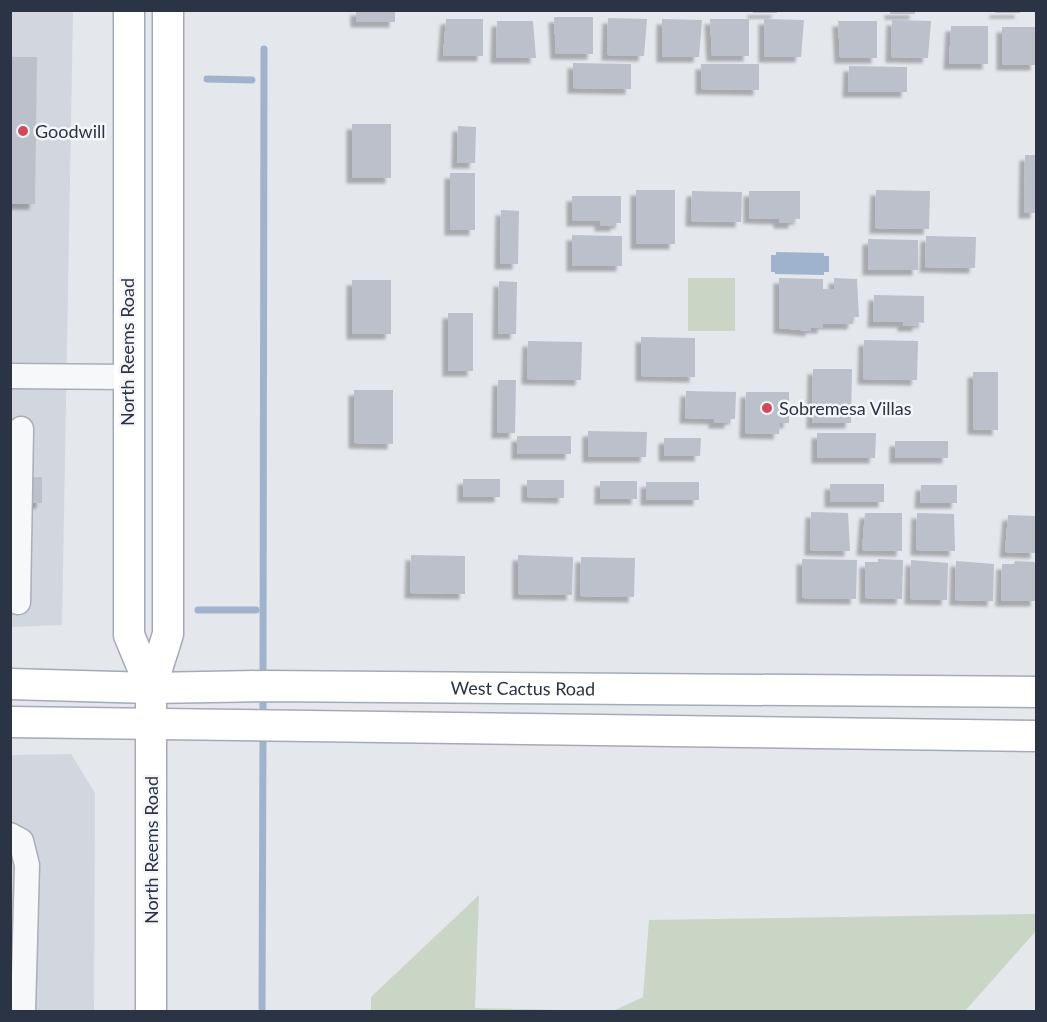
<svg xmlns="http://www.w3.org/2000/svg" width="1047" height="1022" viewBox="0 0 1047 1022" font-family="Lato,sans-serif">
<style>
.built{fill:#d2d6de}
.green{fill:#c9d6c5}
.water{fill:#9fb4cc}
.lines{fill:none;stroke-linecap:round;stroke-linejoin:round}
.stream{stroke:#9fb4cc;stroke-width:7}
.building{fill:#bbc0ca;filter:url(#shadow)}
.minor-casing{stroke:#a9aeb7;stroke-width:27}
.major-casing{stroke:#a3abb8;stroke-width:33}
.minor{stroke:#f7f8fa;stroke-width:24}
.major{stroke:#fff;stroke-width:30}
.poi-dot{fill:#d1495b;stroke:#f4f6f9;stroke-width:2}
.labels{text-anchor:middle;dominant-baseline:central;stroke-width:5;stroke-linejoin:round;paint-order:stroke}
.poi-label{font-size:18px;fill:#2b3445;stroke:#f4f6f9;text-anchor:start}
.street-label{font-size:18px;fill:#2b3445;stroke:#f4f6f9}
</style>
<defs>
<filter id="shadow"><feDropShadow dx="-5.5" dy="5.5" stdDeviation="1.5" flood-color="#0004"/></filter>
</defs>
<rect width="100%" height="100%" fill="#e4e7ec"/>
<!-- built -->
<path class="built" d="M10,11H73L62,625L11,627Z
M71,754L95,793L94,1011H11L10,755Z"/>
<!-- green -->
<path class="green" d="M688,278H735V331H688Z
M479,895L475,1008L613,1011L643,997L649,920L1036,914V931L965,1011H371V997Z"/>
<!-- water -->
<path class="water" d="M776,252L824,253V256H829V272H824V275L775,274V272H771V255H776Z"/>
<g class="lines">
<!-- stream -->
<path class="stream" d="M207,79L252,80
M198,610H256
M263,679L264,49
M263,693V718
M262,1012L263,732"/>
</g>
<!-- building -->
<path class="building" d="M356,10H395V22H356Z
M753,10H777V13H753Z
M890,10H915V14H890Z
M995,10H1020V13H995Z
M554,17H593V54H556Z
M608,18L647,19L644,56L607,55Z
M446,19H483V56H443Z
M662,19L702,20L699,57H662Z
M710,19H749V56H712Z
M764,19L804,20L801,57H764Z
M892,20L931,21L928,58L891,57Z
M497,21H533L536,58H496Z
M838,21H877V58H840Z
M951,26H988V64H949Z
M1002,27H1036V65H1002Z
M10,57H37L35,204H10Z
M573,63L631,64V89L573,88Z
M701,64H759V90L701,89Z
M849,66L907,67V92H848Z
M352,124H391V178H352Z
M458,126L476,127L475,163H457Z
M1025,155H1036V213H1024Z
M450,173H475V230H450Z
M636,190H675V244H636Z
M876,190L930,191L929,229L875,228Z
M692,191L742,192L741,222L691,221Z
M749,191H800V219H794V223H779V219L749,218Z
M572,196H621V223H616V226H600V221H572Z
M501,210L519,211L518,264H500Z
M572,235L622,236V266H572Z
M926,236L976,237L975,268L925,267Z
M868,239L918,240V270H868Z
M779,278L823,279V289H834V278L857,279L859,317H854L853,324H823V328H811V331L779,328Z
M352,280H391V334H352Z
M499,281L517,282L516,334H498Z
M874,295L924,296V323L918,322V326H903V322H873Z
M448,313H473V371H448Z
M641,337L695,338V377L641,376Z
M864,340L918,341L917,380L863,379Z
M528,341L582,342L581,380L527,379Z
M813,369H852L851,423H812Z
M973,372H998V430L973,429Z
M498,380H516L515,433H497Z
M354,390H393V444L354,443Z
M686,391L736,392L735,419H730V423H714V419L685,418Z
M746,392H789V423H780L779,434L745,433Z
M588,431L647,432L646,457H588Z
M817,433H876L875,458H817Z
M517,436H571V454H517Z
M664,438H701L700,456H664Z
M895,441H948V458H895Z
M42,477V503H10V478Z
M463,479H500V497H463Z
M527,480H564V498L527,497Z
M600,481H637V499H600Z
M646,482H699V500H646Z
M830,484H884V502H830Z
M921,485H957V503H920Z
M811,512L848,513L850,551L810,550Z
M865,513H902V551L862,550Z
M917,513L954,514L955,551L916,550Z
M1008,515L1036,516V553L1005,552Z
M411,555L465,556V594L410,593Z
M518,555L573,557L572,595L518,594Z
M581,557L635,558L634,597L580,596Z
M802,559L857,560L856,599L802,598Z
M878,559L903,560L902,599L865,598V562H878Z
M911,560L948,563L947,600L910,599Z
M956,561L994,564L993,601L955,600Z
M1015,561L1036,562V601H1001L1002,564H1014Z"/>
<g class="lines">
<!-- minor casing -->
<g class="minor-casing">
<path id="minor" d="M10,376L127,377
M18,602L21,429
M10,835L21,841L27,865L23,1012"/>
</g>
<!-- major casing -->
<g class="major-casing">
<g id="major">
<path d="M129,10V635L151,688"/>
<path id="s1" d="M10,684L151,688L263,686L1036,692"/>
<path d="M10,722L1036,736"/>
<path d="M151,1012V688L168,634V10"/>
</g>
</g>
<!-- minor -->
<use href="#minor" class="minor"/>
<!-- major -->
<use href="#major" class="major"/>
</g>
<!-- markers -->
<g class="poi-dot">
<circle cx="23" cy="131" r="6"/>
<circle cx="767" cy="408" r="6"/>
</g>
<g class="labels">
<!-- poi labels -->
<g class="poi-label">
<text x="35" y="131">Goodwill</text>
<text x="779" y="408">Sobremesa Villas</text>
</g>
<!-- street labels -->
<g class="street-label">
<text transform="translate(127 352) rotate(-90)">North Reems Road</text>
<text stroke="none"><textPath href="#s1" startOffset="513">West Cactus Road</textPath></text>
<text transform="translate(151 850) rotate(-90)">North Reems Road</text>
</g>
</g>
<!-- border -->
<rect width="1047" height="1022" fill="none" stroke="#2b3445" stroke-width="24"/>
</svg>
